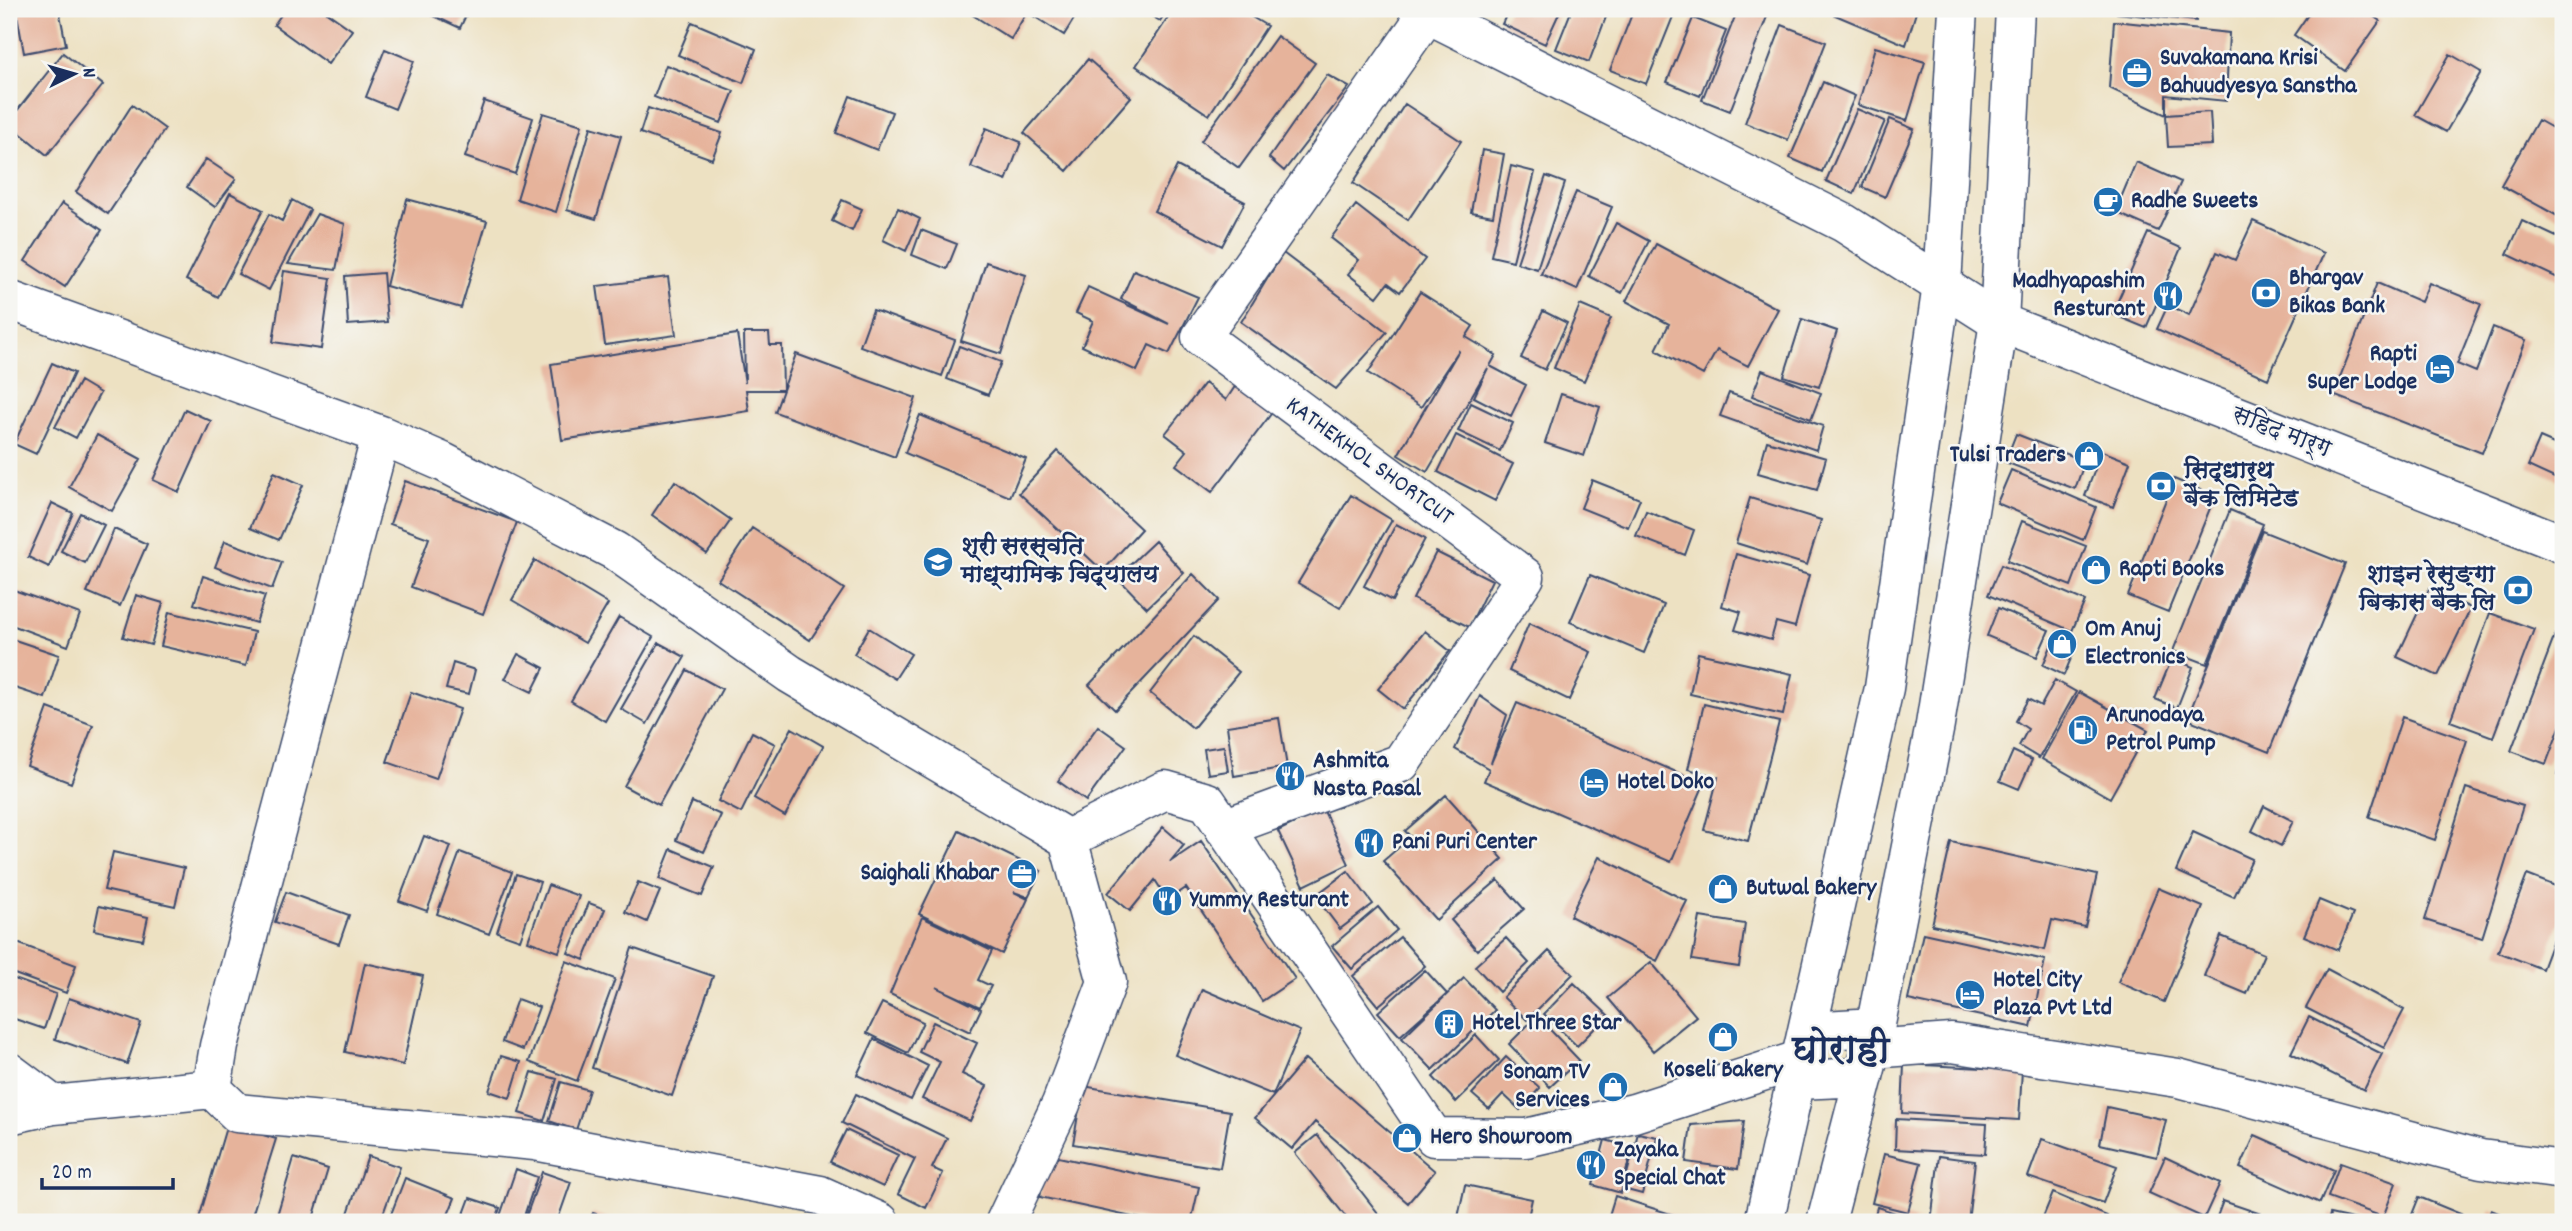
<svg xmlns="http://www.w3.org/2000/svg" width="2572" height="1231" viewBox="0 0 2572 1231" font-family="Dekko,'Playpen Sans Deva',sans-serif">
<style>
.building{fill:#e6b39b}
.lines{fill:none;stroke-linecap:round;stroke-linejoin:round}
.minor-casing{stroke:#3a4a6d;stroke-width:41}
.major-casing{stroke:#3a4a6d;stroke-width:41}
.minor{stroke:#fff;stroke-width:38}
.major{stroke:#fff;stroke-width:38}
.labels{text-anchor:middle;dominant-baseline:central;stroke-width:5;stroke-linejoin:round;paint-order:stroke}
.poi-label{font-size:24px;font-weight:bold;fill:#1b2f5e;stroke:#f6f6f2;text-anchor:start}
.street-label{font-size:24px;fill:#1b2f5e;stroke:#f6f6f2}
.town-label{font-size:38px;font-weight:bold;fill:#1b2f5e;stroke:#f6f6f2}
</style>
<rect width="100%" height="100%" fill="#f6f6f2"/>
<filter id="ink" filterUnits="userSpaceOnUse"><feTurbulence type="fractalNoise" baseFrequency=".0143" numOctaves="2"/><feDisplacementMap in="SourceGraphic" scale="14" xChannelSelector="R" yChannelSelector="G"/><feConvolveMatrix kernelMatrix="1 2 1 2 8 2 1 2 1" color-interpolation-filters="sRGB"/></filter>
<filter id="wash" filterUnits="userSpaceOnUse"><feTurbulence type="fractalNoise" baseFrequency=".00686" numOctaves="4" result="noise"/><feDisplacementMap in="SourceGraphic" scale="28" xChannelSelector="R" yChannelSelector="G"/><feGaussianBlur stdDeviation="1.57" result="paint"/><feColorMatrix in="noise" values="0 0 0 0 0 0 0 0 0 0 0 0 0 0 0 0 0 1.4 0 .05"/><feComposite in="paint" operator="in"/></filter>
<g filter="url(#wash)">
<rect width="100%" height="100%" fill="#ede1c2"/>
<g id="blocks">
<!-- building -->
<path class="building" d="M16,9H59L66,45L24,53Z
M285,9H322L352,30L328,64L274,25Z
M419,9H469L460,28Z
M974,9H1080L1064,35L1027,12L1011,39L971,14Z
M1140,9H1168L1160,21Z
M1174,9H1238L1267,26L1209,115L1136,66Z
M1509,9H1561L1545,44L1502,24Z
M1572,9H1609L1589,62L1556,49Z
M1634,9H1676L1646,84L1610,70Z
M1738,9H1770L1730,111L1702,100Z
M1821,9H1917L1906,45Z
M2117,9H2197L2196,21L2117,13Z
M2312,9H2363L2380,21L2345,71L2294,35Z
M1693,18L1726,31L1700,96L1667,82Z
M2114,21L2229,33L2226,101L2166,95V115L2109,88Z
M692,22L756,49L743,83L678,55Z
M1782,25L1826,42L1788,140L1745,123Z
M1277,36L1315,63L1239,168L1201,141Z
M1875,47L1925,62L1907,121L1858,105Z
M385,49L414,61L395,109L366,97Z
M63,53L103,85L47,155L9,124V121Z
M2450,54L2481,72L2446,132L2415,115Z
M1088,59L1131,97L1067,171L1024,133Z
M666,65L734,91L721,123L654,97Z
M1327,75L1349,87L1284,171L1269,158Z
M1823,82L1855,96L1822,172L1790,158Z
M850,96L892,112L877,150L836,133Z
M484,101L533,118L515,174L465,157Z
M1405,104L1461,141L1408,220L1353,183Z
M132,105L165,129L108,214L76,192Z
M648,108L722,133L712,159L640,133Z
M1857,109L1885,121L1854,194L1826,181Z
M2210,112L2212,145L2168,147L2166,115Z
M543,113L582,125L556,212L517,199Z
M1890,119L1914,129L1885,197L1862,187Z
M2538,120L2563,134V219L2501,185Z
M591,127L621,136L596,219L567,210Z
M986,128L1021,142L1006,181L971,167Z
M1482,150L1504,154L1493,216L1471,212Z
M206,159L236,179L215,207L187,187Z
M2136,162L2181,182L2158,231L2115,212Z
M1177,166L1245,202L1222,246L1154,211Z
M1511,166L1535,172L1513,261L1491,256Z
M1546,176L1565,183L1537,269L1517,263Z
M1576,192L1612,207L1577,290L1541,274Z
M230,193L263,210L218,297L186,280Z
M407,199L487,221L461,308L386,286Z
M292,200L310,210L269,290L238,274L269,214L282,221Z
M842,200L862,209L852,231L832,221Z
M62,203L102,230L65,287L25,261Z
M1356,205L1425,259L1400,292L1388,283L1377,297L1348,274L1359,260L1331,238Z
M898,208L920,219L906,251L883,240Z
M317,214L345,224L336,270L288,264Z
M2253,221L2324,253L2268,379L2157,329L2168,305L2189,315L2217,252L2235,260Z
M2522,221L2563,240L2562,280L2507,254Z
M1616,223L1649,241L1622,293L1589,276Z
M921,230L957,244L947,269L912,255Z
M2148,233L2181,248L2146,328L2112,314Z
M1656,244L1778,309L1748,366L1717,350L1703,375L1656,350L1669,324L1626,301Z
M1283,253L1387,332L1336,389L1241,322Z
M986,262L1026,275L1001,354L961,341Z
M1134,270L1198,297L1169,354L1149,345L1137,371L1082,346L1093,321L1076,313L1088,287L1169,324L1121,299Z
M284,271L331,278L321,349L273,342Z
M383,273L387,322L348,325L345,276Z
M668,277L676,335L605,345L597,286Z
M2377,283L2421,302L2429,283L2481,304L2457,364L2476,372L2493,327L2526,340L2482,453L2333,395Z
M1420,292L1473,326L1466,337L1496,355L1490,366L1526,385L1511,416L1474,397L1488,368L1427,472L1398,455L1459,350L1421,407L1368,373Z
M1580,305L1611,318L1584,381L1554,368Z
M873,310L955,340L942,376L860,346Z
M1543,311L1567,323L1545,370L1521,358Z
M1802,319L1837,331L1819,387L1784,376Z
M744,333H769L770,345H782L783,390H746L749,411L562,440L551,364L737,334L745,383Z
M959,346L1001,362L988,395L947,379Z
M796,354L916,398L895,457L775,412Z
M52,363L74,373L36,454L14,444Z
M1762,370L1821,393L1811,419L1752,396Z
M80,381L100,393L76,438L55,427Z
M1238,382L1274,410L1212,492L1176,465L1187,451L1165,434L1205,383L1226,400Z
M1729,393L1823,426L1816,450L1720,416Z
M1561,394L1600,407L1584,456L1545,443Z
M1471,403L1513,423L1500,451L1458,431Z
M185,409L211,421L179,492L153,480Z
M920,415L1026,459L1010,497L905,453Z
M2016,434L2085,461L2075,489L2005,462Z
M97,435L141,459L112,511L69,487Z
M1456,435L1513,464L1495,501L1438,472Z
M2540,438L2563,448V482L2528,466Z
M1767,441L1826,458L1817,490L1758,473Z
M1058,451L1141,529L1103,571L1019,493Z
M2102,451L2130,462L2113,507L2085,496Z
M2011,470L2096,507L2083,540L1997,503Z
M274,472L303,485L279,540L250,528Z
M2174,479L2215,496L2168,612L2128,596Z
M1592,480L1640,499L1628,527L1581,508Z
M405,481L517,522L483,614L411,587L429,538L390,524Z
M675,481L731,520L707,554L652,515Z
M1351,495L1392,520L1340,608L1298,583Z
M1750,498L1821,520L1807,565L1736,543Z
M52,503L73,513L49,567L28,557Z
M2230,510L2263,524L2207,664L2173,651Z
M1646,511L1694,530L1685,555L1636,536Z
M80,513L104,525L85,563L61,551Z
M2022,521L2086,546L2071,586L2007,561Z
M1396,524L1425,539L1392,601L1364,586Z
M752,528L844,589L810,640L718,580Z
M114,529L147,544L120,606L87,592Z
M2262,531L2345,564L2269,752L2187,719Z
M225,541L282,562L272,589L215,567Z
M1155,541L1184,573L1147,608L1117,577Z
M1436,552L1492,580L1469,627L1413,599Z
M1736,554L1809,575L1795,627L1776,622L1771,640L1735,630L1741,612L1722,606Z
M535,560L608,604L585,643L512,600Z
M2001,565L2085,601L2072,631L1988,595Z
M1193,574L1219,600L1115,710L1089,685Z
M1590,575L1664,605L1644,653L1570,622Z
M203,576L265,596L256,623L194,604Z
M2429,589L2471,608L2438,676L2397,657Z
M14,590L80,614L68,646L9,624V604Z
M136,595L163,603L151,645L123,637Z
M1998,608L2049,630L2037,657L1987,636Z
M169,612L254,632L246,666L161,646Z
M2490,613L2534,629L2493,737L2450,721Z
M619,617L653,637L605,721L571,701Z
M1529,623L1591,652L1569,700L1509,671Z
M869,628L911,654L895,679L854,654Z
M1425,631L1450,651L1403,709L1378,689Z
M2057,632L2078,642L2064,675L2043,665Z
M2555,635L2563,638V719L2546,764L2511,751Z
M1194,636L1239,672L1193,728L1150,693Z
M9,638L59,655L45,698L9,686Z
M659,643L685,657L647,724L621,709Z
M1698,653L1792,674L1783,715L1690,694Z
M518,654L544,668L532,692L505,679Z
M2172,658L2193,667L2177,708L2155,699Z
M453,663L475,670L469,694L446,689Z
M687,670L722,689L659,805L624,786Z
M2055,680L2076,692L2039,758L2019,746L2028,729L2016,721L2028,699L2041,706Z
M411,692L460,709L436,779L387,762Z
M2079,692L2148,730L2110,798L2042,759Z
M1480,696L1507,715L1491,763L1517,703L1704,784L1671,862L1484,781L1489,769L1455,749Z
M1704,704L1779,722L1748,841L1704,830L1718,777L1688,769Z
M48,708L93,725L71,783L27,766Z
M2402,717L2467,740L2435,840L2369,817Z
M1279,718L1287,767L1234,776L1227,726Z
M1098,726L1126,746L1086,801L1058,781Z
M792,728L823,746L785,816L754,798Z
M752,732L775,744L741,813L718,801Z
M1224,746L1228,771L1208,774L1204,749Z
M2013,751L2032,760L2019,789L2000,781Z
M2562,754L2563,755V777L2557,775Z
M2466,788L2523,806L2482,938L2425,920Z
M1446,795L1503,859L1436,920L1383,861L1411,837L1405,831Z
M692,802L721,815L704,852L676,840Z
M2264,806L2293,821L2281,846L2252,831Z
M1323,809L1349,864L1304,886L1278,831Z
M1163,827L1184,845L1170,862L1201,841L1295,979L1262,1001L1186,888L1168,900L1155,880L1130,911L1108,893Z
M959,831L1041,871L1028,897L1014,892L1028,899L1002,954L919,914Z
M2193,832L2252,859L2234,897L2176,871Z
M424,836L451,846L427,911L399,901Z
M1951,842L2097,875L2085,927L2052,920L2045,950L1932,925Z
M671,849L714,867L702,896L659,879Z
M113,852L184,868L175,906L104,890Z
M460,852L512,872L489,934L437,914Z
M1599,857L1687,901L1657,961L1570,916Z
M1348,871L1373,904L1340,929L1315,896Z
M516,874L540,882L520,940L497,932Z
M2527,875L2563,889V913L2542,969L2498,952Z
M1498,880L1524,909L1477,950L1451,920Z
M638,882L660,891L647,922L625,912Z
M548,885L579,896L559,952L528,941Z
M2158,888L2203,907L2164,1002L2118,982Z
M286,892L349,915L339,944L275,922Z
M2319,900L2353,914L2338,950L2304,936Z
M589,903L605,909L584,960L568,953Z
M99,906L148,917L143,940L94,930Z
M1378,907L1397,930L1352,969L1332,946Z
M922,917L992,951L978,980L991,986L980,1007L936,987L981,1009L970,1032L890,994Z
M1700,917L1745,924L1739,967L1692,960Z
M1923,933L2045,960L2031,1027L1908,1000Z
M2221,936L2264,954L2247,994L2204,976Z
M1400,937L1425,966L1378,1006L1353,976Z
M1506,938L1529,963L1499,992L1475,966Z
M9,940L76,965L66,993L9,972Z
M632,948L713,976L672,1096L592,1068Z
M1549,951L1573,974L1527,1020L1503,997Z
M566,961L615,979L577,1081L529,1062Z
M1651,962L1696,1016L1653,1051L1608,998Z
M365,963L423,976L403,1065L345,1052Z
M2327,969L2404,1010L2384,1048L2306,1008Z
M1425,970L1447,994L1400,1036L1378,1012Z
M9,977L56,994L44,1029L9,1017Z
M1464,978L1495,1010L1433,1070L1402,1038Z
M1574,983L1608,1015L1577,1046L1544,1014Z
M1202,989L1300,1031L1273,1095L1175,1055Z
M69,998L141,1023L127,1064L55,1039Z
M517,999L539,1007L523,1050L502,1042Z
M882,1003L923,1022L908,1053L867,1033Z
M1537,1016L1579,1060L1550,1087L1509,1044Z
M2309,1017L2382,1054L2364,1090L2291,1053Z
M933,1022L977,1043L962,1074L987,1086L970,1121L922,1099L940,1062L919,1052Z
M1476,1035L1499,1060L1456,1102L1433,1077Z
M874,1039L928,1066L911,1100L857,1075Z
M501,1056L521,1062L510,1098L489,1091Z
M1506,1057L1540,1088L1520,1110L1503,1094L1489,1109L1472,1094Z
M1305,1059L1435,1171L1408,1203L1315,1122L1292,1149L1255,1118Z
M1904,1064L2022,1070L2019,1120L1902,1113Z
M532,1072L557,1079L544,1121L519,1113Z
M561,1082L589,1090L576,1130L549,1121Z
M1083,1086L1230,1111L1220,1168L1073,1144Z
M856,1094L947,1138L932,1168L943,1173L926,1208L898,1194L915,1159L842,1123Z
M2107,1107L2166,1120L2157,1157L2100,1144Z
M1896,1119L1987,1124L1985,1154L1895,1149Z
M1744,1121L1738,1169L1686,1162L1691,1125Z
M227,1124L276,1139L250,1222H198Z
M846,1130L898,1155L883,1187L830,1162Z
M1638,1133L1657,1137L1642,1194L1623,1189Z
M1317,1135L1385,1222H1350L1295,1153Z
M2255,1135L2334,1170L2320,1203L2240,1168Z
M2042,1139L2117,1166L2103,1203L2028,1177Z
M1605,1140L1632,1147L1621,1193L1593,1185Z
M1884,1154L1921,1163L1908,1212L1872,1203Z
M1049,1155L1199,1187L1191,1222H1155L1040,1197Z
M368,1156L400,1167L380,1222H345Z
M1939,1156L1975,1161L1968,1222H1931Z
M2165,1157L2220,1183L2204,1218L2149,1193Z
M294,1158L328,1169L312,1222H275Z
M2340,1163L2396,1183L2383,1217L2328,1197Z
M516,1169L537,1177L522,1222H498Z
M542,1172L571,1182L557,1222H524Z
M405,1178L455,1198L445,1222H388Z
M1465,1185L1532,1199L1527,1222H1457Z
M2053,1193L2107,1216L2105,1222H2041Z
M1615,1196L1689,1220V1222H1607Z
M2419,1197L2468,1217L2466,1222H2409Z
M470,1198L500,1208L495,1222H461Z
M2223,1201L2273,1218L2271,1222H2215Z
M1877,1207L1923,1222H1873Z
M2491,1210L2520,1222H2486Z
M593,1213L619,1222H589Z
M2330,1214L2362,1221V1222H2328Z"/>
</g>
</g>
<g filter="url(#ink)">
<use href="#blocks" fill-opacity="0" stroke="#3a4a6d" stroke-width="2"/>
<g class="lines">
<!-- minor casing -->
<g class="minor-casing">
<path id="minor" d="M1418,9L1844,223L1999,322L2563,544
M9,300L381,435L443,462L615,551L790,674L1068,839L1165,790L1207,802L1434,1137L1526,1138L1634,1113L1802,1059
M381,435L219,1046L212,1089L237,1113L535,1141L820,1195L880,1222
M1224,828L1401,763L1525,577L1201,337L1428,13
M1871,1049L1952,1043L2178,1078L2481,1159L2563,1170
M9,1072L53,1105
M9,1115L53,1105L212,1089
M1005,1222L1061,1104L1107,982L1068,839"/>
</g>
<!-- major casing -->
<g class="major-casing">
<path id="major" d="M1807,1031L1875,1027
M1798,1080L1864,1077
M1764,1222L1884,688L1942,285L1958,9
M1826,1222L1871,1049L1935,725L1999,322L2015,9"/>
</g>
<!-- minor -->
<use href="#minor" class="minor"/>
<!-- major -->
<use href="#major" class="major"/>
</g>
</g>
<!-- icons -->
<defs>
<g id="office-disc" transform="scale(1.575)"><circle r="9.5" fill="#1f6fb2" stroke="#f6f6f2"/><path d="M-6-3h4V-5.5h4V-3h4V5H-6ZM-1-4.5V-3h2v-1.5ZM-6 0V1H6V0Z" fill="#fff"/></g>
<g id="cafe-disc" transform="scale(1.575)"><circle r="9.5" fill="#1f6fb2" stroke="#f6f6f2"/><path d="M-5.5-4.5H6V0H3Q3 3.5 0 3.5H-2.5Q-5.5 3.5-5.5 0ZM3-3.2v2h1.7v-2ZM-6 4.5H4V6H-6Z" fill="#fff"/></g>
<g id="bank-disc" transform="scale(1.575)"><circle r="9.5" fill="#1f6fb2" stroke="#f6f6f2"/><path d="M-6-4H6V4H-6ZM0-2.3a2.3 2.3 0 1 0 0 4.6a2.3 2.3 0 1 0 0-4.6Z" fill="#fff"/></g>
<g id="restaurant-disc" transform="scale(1.575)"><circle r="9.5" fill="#1f6fb2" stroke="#f6f6f2"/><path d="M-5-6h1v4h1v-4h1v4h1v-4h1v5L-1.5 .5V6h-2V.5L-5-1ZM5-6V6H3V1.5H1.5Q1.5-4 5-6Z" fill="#fff"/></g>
<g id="hotel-disc" transform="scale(1.575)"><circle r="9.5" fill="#1f6fb2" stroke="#f6f6f2"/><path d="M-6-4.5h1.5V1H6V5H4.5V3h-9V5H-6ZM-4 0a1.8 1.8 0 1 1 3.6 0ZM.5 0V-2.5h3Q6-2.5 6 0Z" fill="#fff"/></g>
<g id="shop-disc" transform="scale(1.575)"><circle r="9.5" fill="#1f6fb2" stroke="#f6f6f2"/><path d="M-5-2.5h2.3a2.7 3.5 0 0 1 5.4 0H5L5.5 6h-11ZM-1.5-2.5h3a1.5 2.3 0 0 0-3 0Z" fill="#fff"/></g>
<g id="school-disc" transform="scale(1.575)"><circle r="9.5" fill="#1f6fb2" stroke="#f6f6f2"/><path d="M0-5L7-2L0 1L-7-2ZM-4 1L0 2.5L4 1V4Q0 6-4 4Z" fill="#fff"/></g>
<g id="fuel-disc" transform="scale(1.575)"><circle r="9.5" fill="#1f6fb2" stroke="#f6f6f2"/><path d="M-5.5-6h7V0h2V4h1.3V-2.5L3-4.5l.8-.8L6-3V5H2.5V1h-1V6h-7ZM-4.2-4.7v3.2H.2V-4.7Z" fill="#fff"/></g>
<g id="building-disc" transform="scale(1.575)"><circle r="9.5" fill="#1f6fb2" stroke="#f6f6f2"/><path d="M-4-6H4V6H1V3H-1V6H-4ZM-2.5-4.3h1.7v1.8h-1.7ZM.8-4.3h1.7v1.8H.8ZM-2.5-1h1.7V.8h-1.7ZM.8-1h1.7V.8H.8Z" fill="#fff"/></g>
</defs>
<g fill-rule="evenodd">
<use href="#office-disc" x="2137" y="73"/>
<use href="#cafe-disc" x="2108" y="202"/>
<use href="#bank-disc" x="2266" y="293"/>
<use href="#restaurant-disc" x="2168" y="296"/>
<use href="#hotel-disc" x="2440" y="369"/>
<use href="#shop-disc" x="2089" y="456"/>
<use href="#bank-disc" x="2161" y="486"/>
<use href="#school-disc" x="938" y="562"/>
<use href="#shop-disc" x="2096" y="570"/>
<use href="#bank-disc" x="2518" y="590"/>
<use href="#shop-disc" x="2062" y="644"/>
<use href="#fuel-disc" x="2083" y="730"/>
<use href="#restaurant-disc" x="1290" y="776"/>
<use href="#hotel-disc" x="1594" y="783"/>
<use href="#restaurant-disc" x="1369" y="843"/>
<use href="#office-disc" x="1022" y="874"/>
<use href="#shop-disc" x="1723" y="889"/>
<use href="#restaurant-disc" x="1167" y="901"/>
<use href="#hotel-disc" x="1970" y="995"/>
<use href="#building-disc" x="1449" y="1024"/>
<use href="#shop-disc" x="1723" y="1037"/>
<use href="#shop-disc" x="1613" y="1087"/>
<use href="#shop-disc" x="1407" y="1138"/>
<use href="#restaurant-disc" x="1591" y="1165"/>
</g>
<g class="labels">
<!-- poi labels -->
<g class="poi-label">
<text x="2160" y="59">Suvakamana Krisi<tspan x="2160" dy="28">Bahuudyesya Sanstha</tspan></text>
<text x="2131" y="202">Radhe Sweets</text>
<text x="2289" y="279">Bhargav<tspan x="2289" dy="28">Bikas Bank</tspan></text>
<text x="2145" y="282" text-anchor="end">Madhyapashim<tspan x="2145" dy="28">Resturant</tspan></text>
<text x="2417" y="355" text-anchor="end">Rapti<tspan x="2417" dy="28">Super Lodge</tspan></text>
<text x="2066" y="456" text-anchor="end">Tulsi Traders</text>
<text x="2184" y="472">सिद्धार्थ<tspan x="2184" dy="28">बैंक लिमिटेड</tspan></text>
<text x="961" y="548">श्री सरस्वति<tspan x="961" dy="28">माध्यामिक विद्यालय</tspan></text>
<text x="2119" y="570">Rapti Books</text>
<text x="2495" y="576" text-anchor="end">शाइन रेसुङ्गा<tspan x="2495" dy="28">बिकास बैंक लि</tspan></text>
<text x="2085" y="630">Om Anuj<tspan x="2085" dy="28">Electronics</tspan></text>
<text x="2106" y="716">Arunodaya<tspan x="2106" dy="28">Petrol Pump</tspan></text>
<text x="1313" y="762">Ashmita<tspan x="1313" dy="28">Nasta Pasal</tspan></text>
<text x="1617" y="783">Hotel Doko</text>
<text x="1392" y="843">Pani Puri Center</text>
<text x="999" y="874" text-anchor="end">Saighali Khabar</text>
<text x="1746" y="889">Butwal Bakery</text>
<text x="1190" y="901">Yummy Resturant</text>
<text x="1993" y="981">Hotel City<tspan x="1993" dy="28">Plaza Pvt Ltd</tspan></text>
<text x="1472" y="1024">Hotel Three Star</text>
<text x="1723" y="1071" text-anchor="middle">Koseli Bakery</text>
<text x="1590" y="1073" text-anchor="end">Sonam TV<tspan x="1590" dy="28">Services</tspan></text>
<text x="1430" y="1138">Hero Showroom</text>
<text x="1614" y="1151">Zayaka<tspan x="1614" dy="28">Special Chat</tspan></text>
</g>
<!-- street labels -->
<g class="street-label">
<text transform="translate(2281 433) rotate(21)">सहिद मार्ग</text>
<text transform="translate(1369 462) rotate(36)">KATHEKHOL SHORTCUT</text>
</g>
<!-- town labels -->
<g class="town-label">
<text x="1841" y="1053">घोराही</text>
</g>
</g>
<!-- margin -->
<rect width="2572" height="1231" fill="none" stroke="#f6f6f2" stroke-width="35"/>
<!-- north arrow -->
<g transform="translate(74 74) rotate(85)" stroke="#f6f6f2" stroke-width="5" paint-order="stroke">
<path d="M0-5L12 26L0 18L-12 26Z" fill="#1b2f5e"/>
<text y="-10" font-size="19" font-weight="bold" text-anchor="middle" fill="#1b2f5e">N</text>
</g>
<!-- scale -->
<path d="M42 1178v10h131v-10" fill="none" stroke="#1b2f5e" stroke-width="3.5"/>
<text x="52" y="1178" font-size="21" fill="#1b2f5e" stroke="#f6f6f2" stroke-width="5" paint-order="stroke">20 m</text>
</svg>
